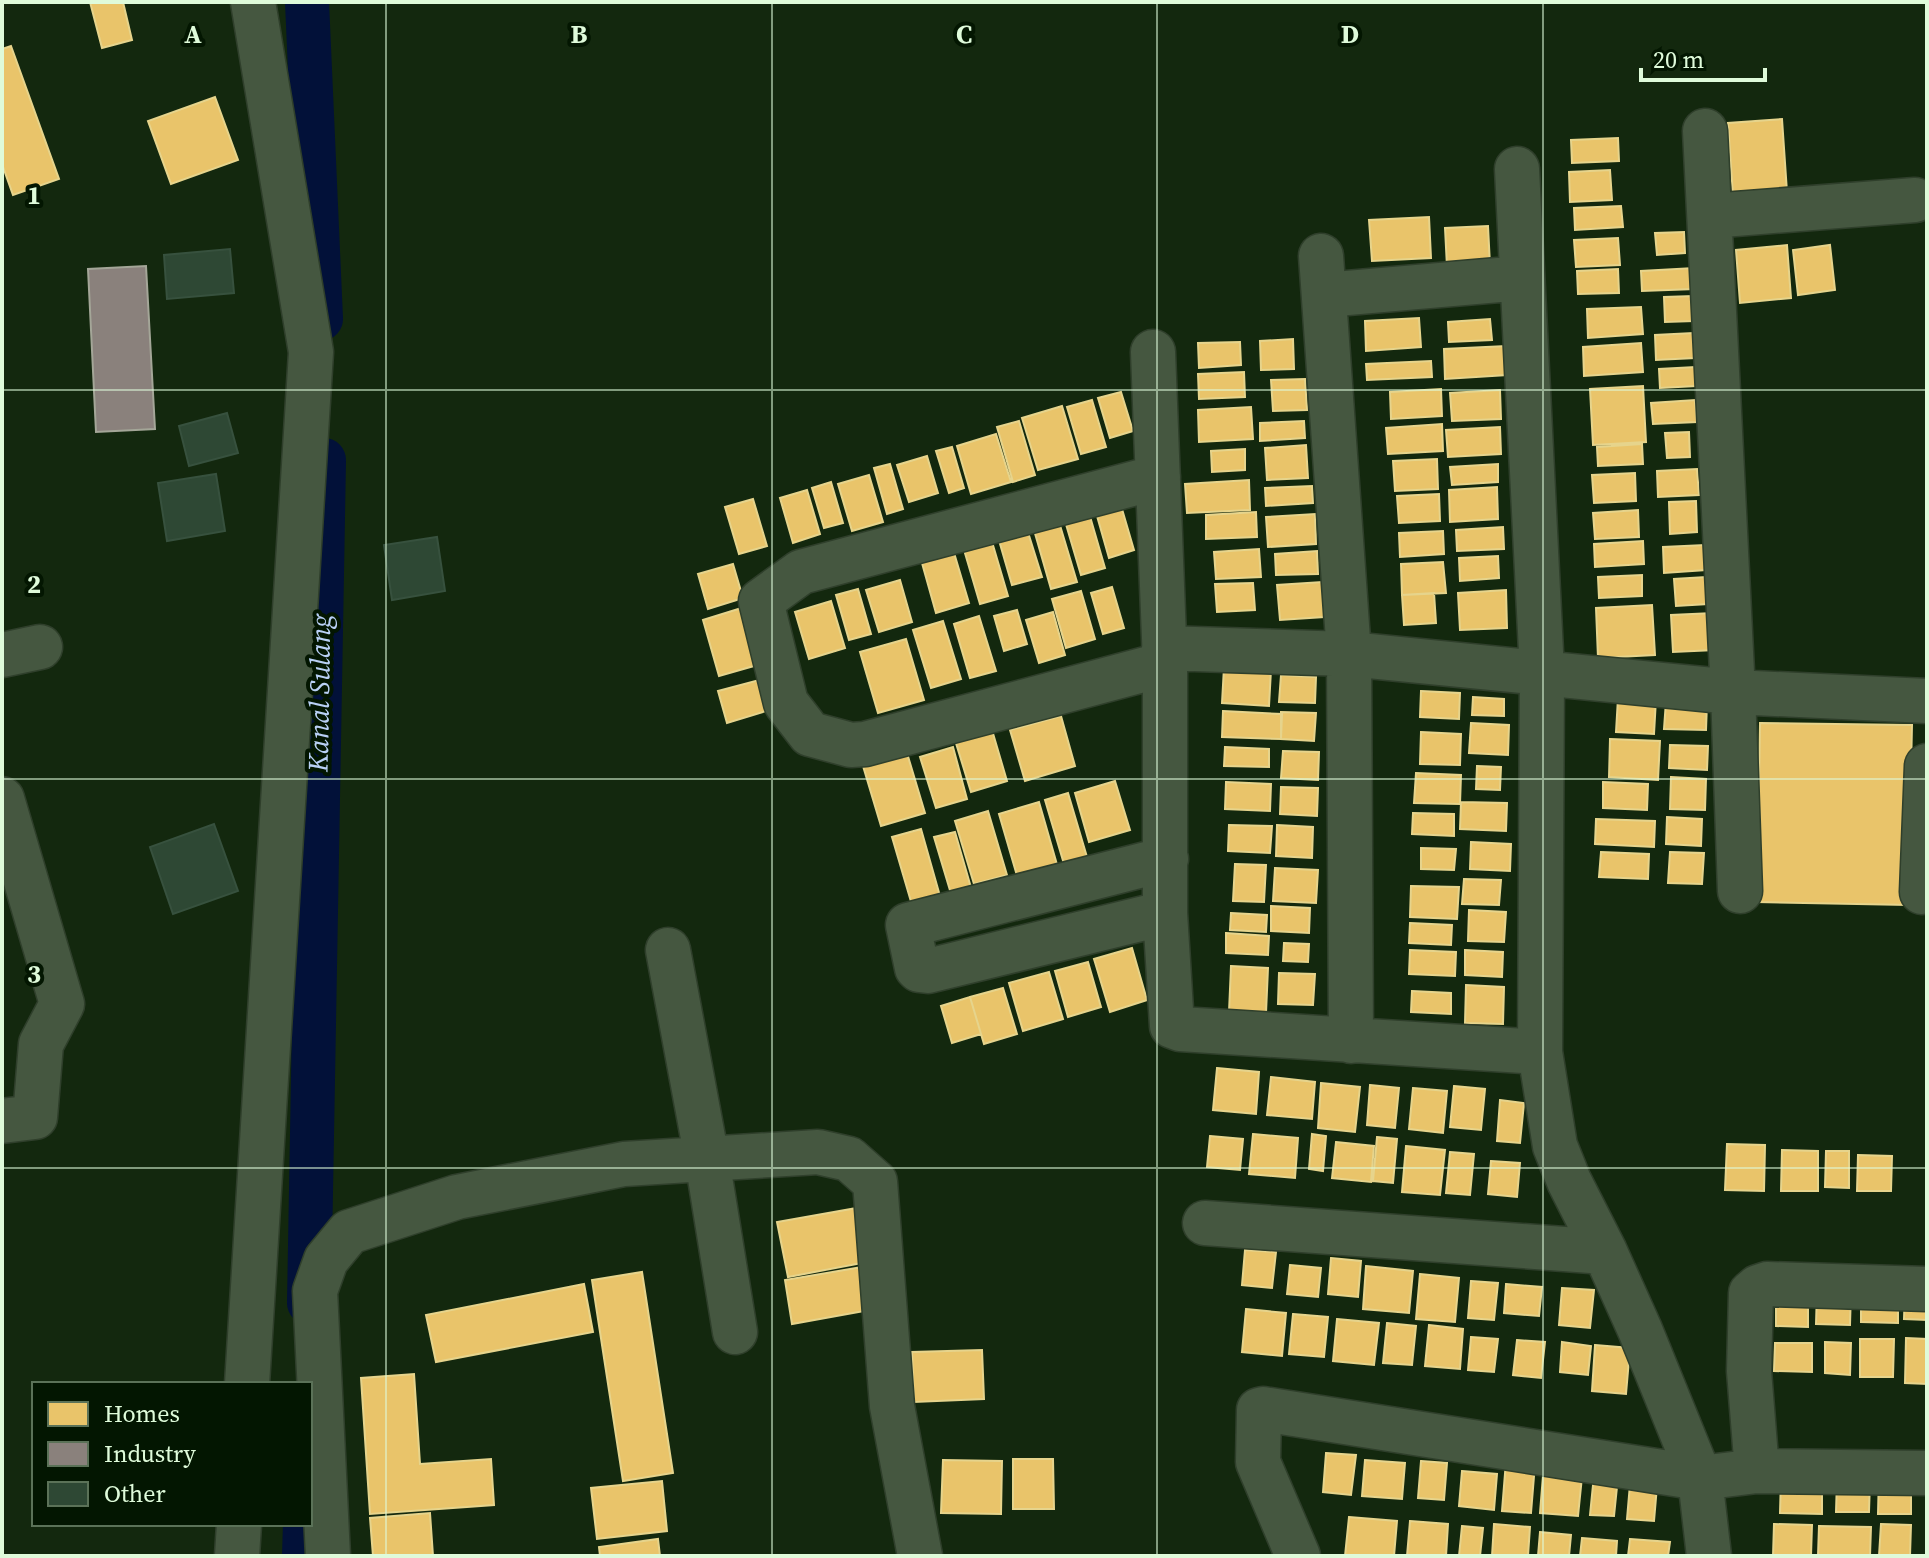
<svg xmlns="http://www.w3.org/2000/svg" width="1929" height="1558" viewBox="0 0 1929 1558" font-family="'Source Serif 4',serif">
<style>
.homes{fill:#e9c46a;stroke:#e6d48c;stroke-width:2}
.industry{fill:#8a817c;stroke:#a4a698;stroke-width:2}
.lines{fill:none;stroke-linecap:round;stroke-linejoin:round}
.canal{stroke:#021139;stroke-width:44}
.building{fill:#2e4834;stroke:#37513e;stroke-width:2}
.minor-casing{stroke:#2f3f2b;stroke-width:47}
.minor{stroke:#455740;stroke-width:44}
.grid{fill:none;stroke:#dffbda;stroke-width:2;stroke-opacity:0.55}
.labels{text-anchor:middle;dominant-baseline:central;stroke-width:8;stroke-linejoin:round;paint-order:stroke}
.water-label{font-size:28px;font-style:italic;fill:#b9d0f5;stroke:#031601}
.grid-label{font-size:26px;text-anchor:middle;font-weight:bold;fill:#dffbda;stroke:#031601;stroke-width:8;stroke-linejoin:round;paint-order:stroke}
</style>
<rect width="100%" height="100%" fill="#13280e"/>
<!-- homes -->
<path class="homes" d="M90,2H123L132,40L102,48Z
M11,46L59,179L13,195L2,164V49Z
M215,97L238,160L171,184L148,121Z
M1782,119L1787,192L1733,196L1728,123Z
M1618,138L1619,161L1572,163L1571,140Z
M1610,170L1612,200L1570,202L1569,172Z
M1621,206L1623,227L1575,230L1574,208Z
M1429,217L1431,258L1372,261L1369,220Z
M1488,226L1490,265L1447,267L1445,228Z
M1684,232L1685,253L1657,255L1655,233Z
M1618,238L1620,265L1576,267L1574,240Z
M1787,245L1791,298L1740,303L1736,250Z
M1830,245L1835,290L1798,295L1793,250Z
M1694,268L1695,289L1642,291L1641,271Z
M1618,269L1619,293L1578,294L1577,271Z
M1693,296L1694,321L1665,322L1664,297Z
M1641,307L1643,334L1588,338L1587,309Z
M1419,318L1421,347L1366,351L1365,321Z
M1490,319L1492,340L1449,342L1448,322Z
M1693,333L1695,358L1656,360L1655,335Z
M1293,339L1294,369L1261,370L1260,341Z
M1240,342L1241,365L1199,368L1198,343Z
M1641,343L1643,372L1584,376L1583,347Z
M1506,346L1507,375L1445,379L1444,349Z
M1431,361L1432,377L1367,380L1366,364Z
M1695,367L1696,386L1660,388L1659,369Z
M1244,372L1245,397L1199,399L1198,374Z
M1305,379L1307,410L1273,411L1271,380Z
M1643,386L1646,442L1593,445L1590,389Z
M1441,389L1442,416L1391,419L1390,392Z
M1500,390L1501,419L1452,421L1450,393Z
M1121,392L1133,431L1110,438L1098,398Z
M1092,400L1106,447L1081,454L1067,407Z
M1695,400L1697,422L1653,424L1651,403Z
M1062,406L1078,459L1038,470L1022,418Z
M1251,407L1253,439L1199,442L1198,410Z
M1019,421L1035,475L1013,482L997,427Z
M1304,421L1305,438L1260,441V423Z
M1442,424L1443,451L1388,454L1386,428Z
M1500,427L1501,454L1448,457L1446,430Z
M1689,432L1690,457L1667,458L1665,433Z
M996,434L1011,482L971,494L957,446Z
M1642,444L1643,464L1598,466L1597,447Z
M1306,445L1308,478L1267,480L1265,448Z
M952,447L964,488L949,493L936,451Z
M1245,449V470L1212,472L1211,451Z
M927,456L938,493L909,502L897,465Z
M1437,459L1438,489L1395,491L1393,461Z
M890,464L903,509L887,514L874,468Z
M1498,464V482L1452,485L1450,467Z
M1697,469L1699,495L1658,497L1657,471Z
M1635,473L1636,501L1594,503L1592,475Z
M869,475L883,522L852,531L838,484Z
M1249,480L1250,510L1187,513L1185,484Z
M831,482L843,523L824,528L812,488Z
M1312,486L1313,503L1266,506L1265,488Z
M1497,487L1498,519L1450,522L1449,490Z
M807,490L820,534L793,543L780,498Z
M1439,494L1440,521L1399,523L1397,496Z
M753,499L767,546L739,554L725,507Z
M1696,501L1697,532L1670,534L1669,502Z
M1122,509L1134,550L1109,558L1097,516Z
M1638,510L1639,537L1595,539L1593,513Z
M1256,512L1257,537L1206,539V515Z
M1089,513L1105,568L1081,575L1065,521Z
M1315,514L1316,544L1268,547L1266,517Z
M1059,522L1077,582L1051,589L1034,530Z
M1503,527L1504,549L1457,551L1456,530Z
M1027,529L1042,577L1012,585L998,537Z
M1443,531L1444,554L1400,557L1399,533Z
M990,535L1008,596L980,604L962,543Z
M1643,541L1644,564L1595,567L1594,544Z
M1705,545L1706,570L1664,573L1663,547Z
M952,546L969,603L936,613L920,556Z
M1259,549L1261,577L1216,579L1214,552Z
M1317,551L1318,574L1276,575L1275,554Z
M1498,556L1499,578L1460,581L1459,558Z
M1443,562L1446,593L1402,595L1401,564Z
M733,564L743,598L708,609L698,574Z
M1642,575V596L1599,598L1598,577Z
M1706,577L1708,604L1676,606L1674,579Z
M900,580L912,622L879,632L866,590Z
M1322,582L1324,617L1280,620L1277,585Z
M1253,583L1255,610L1217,612L1215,584Z
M1112,587L1124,628L1103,634L1091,593Z
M858,589L871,634L849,640L836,595Z
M1506,590L1507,628L1460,630L1458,593Z
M1081,591L1095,639L1066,648L1052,599Z
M1434,593L1436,623L1404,625L1402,595Z
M831,601L845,648L809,659L795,612Z
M751,605L768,662L719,676L703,620Z
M1652,605L1655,655L1598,658L1596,608Z
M1017,610L1027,644L1004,651L994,616Z
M1053,612L1065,655L1039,663L1026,620Z
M1713,613L1715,650L1673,652L1671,615Z
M979,616L996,671L970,678L954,624Z
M943,621L961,679L931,688L913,630Z
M906,639L924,700L878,713L860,652Z
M1224,667L1271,670L1269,706L1222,703Z
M1281,675L1316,677L1315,703L1279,702Z
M767,678L776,708L727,723L718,691Z
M1421,691L1460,693L1459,719L1420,717Z
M1473,697L1504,699V716L1472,715Z
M1618,698L1656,699L1654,734L1616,732Z
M1666,701L1707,703L1706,730L1664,729Z
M1223,711L1282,714L1281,739L1222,737Z
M1281,712L1316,713L1314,741L1281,739Z
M1061,716L1075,766L1025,781L1010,730Z
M1471,723L1509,725L1508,755L1469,753Z
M1760,723L1912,725L1908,905L1757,902Z
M992,730L1007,781L971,792L955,740Z
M1421,732L1461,734L1460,765L1420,764Z
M1610,739L1660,741L1658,780L1609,777Z
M1670,745L1708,746L1707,770L1669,768Z
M953,747L967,799L936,808L920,757Z
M1225,747L1269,749V767L1224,766Z
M1283,751L1319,752L1318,780L1281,778Z
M907,753L925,813L881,826L863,766Z
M1477,766L1501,767L1500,790L1476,789Z
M1416,773L1461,775L1460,804L1414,803Z
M1671,777L1706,779L1705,810L1670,809Z
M1115,781L1130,830L1089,842L1075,793Z
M1226,782L1271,784L1270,811L1225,809Z
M1603,782L1648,784L1647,810L1603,808Z
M1281,787L1318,788L1317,816L1280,814Z
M1068,793L1087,857L1064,864L1045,800Z
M1039,802L1058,868L1018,879L999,814Z
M1461,802L1507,803L1506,831L1460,829Z
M988,811L1007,875L974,884L955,821Z
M1413,813L1454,814V836L1412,834Z
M1667,817L1702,819L1701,846L1666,844Z
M1596,819L1655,821L1654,847L1595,844Z
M1229,825L1272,826L1270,853L1228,851Z
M1277,825L1313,827L1312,858L1276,856Z
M921,829L940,896L912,905L892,837Z
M955,832L972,891L952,897L934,837Z
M1471,842L1511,844L1510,871L1470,869Z
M1421,848L1456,849L1454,870L1421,869Z
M1601,852L1649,854L1648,879L1599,877Z
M1670,852L1704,853L1702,884L1668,883Z
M1235,864L1266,865L1264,902L1233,901Z
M1275,868L1318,870L1316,903L1273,901Z
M1464,879L1501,880L1499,905L1462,904Z
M1411,886L1459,887L1457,919L1410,917Z
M1271,906L1310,908L1309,933L1271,931Z
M1469,910L1506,912L1504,942L1468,941Z
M1231,913L1267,915L1266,932L1230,930Z
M1410,923L1452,925L1451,945L1409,943Z
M1226,933L1269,936L1268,955L1226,953Z
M1284,943L1309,944L1308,962L1283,961Z
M1132,948L1147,1000L1110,1012L1094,959Z
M1410,950L1456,952L1455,976L1409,974Z
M1465,950L1503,952L1502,977L1465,975Z
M1088,962L1101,1007L1068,1017L1055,971Z
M1231,966L1268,968L1266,1013L1229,1012Z
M1049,972L1063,1019L1023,1031L1009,983Z
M1279,973L1315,974L1313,1005L1278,1004Z
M1466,985L1504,987L1503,1024L1465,1023Z
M1003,988L1017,1034L984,1044L970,997Z
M1412,991L1451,993V1014L1411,1012Z
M970,997L981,1034L952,1043L941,1006Z
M1217,1068L1259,1072L1256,1114L1213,1110Z
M1271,1077L1315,1082L1312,1119L1267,1115Z
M1321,1083L1360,1087L1355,1132L1318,1128Z
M1370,1085L1399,1088L1395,1128L1367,1125Z
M1454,1086L1485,1089L1481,1130L1450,1127Z
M1413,1088L1447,1091L1443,1133L1409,1129Z
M1500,1100L1524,1103L1520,1143L1497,1141Z
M1253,1134L1298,1138L1295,1178L1249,1174Z
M1312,1134L1326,1136L1323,1171L1309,1169Z
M1210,1136L1243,1139L1240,1170L1207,1167Z
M1377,1137L1397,1139L1393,1183L1373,1181Z
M1336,1142L1374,1146L1371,1182L1332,1178Z
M1727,1144L1765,1145L1764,1191L1725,1190Z
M1406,1146L1445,1150L1440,1195L1402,1192Z
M1782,1150L1818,1151V1191H1781Z
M1826,1151H1849V1188L1825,1187Z
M1450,1152L1474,1154L1470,1195L1446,1193Z
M1858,1155L1892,1156L1891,1191H1857Z
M1491,1161L1520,1163L1517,1197L1488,1194Z
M868,1206L878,1260L788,1277L777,1222Z
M1245,1250L1276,1252L1272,1288L1242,1285Z
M1331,1258L1361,1261L1358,1297L1328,1294Z
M874,1265L881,1308L792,1324L785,1280Z
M1290,1265L1321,1268L1318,1297L1287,1294Z
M1366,1266L1413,1271L1409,1313L1363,1309Z
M642,1272L673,1473L623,1481L592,1280Z
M1420,1274L1459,1278L1455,1322L1416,1319Z
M1471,1281L1498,1283L1494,1320L1468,1318Z
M584,1284L593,1332L436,1362L426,1315Z
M1506,1284L1542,1287L1539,1316L1504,1313Z
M1562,1288L1594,1290L1590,1328L1559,1325Z
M1905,1289H1927V1320L1904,1319Z
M1776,1290L1808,1291V1327L1776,1326Z
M1861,1290L1898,1291V1323L1861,1322Z
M1817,1291H1851L1850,1325L1816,1324Z
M1246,1309L1286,1313L1282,1356L1242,1352Z
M1293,1314L1328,1317L1324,1357L1289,1354Z
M1337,1319L1379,1323L1374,1365L1333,1361Z
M1387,1323L1416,1326L1412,1365L1383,1363Z
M1429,1325L1463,1329L1460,1369L1425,1366Z
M1471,1337L1498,1339L1494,1372L1468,1370Z
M1906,1338L1927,1339V1384L1905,1383Z
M1860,1339H1894L1893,1377H1860Z
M1517,1340L1545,1342L1541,1378L1513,1375Z
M1562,1342L1591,1346L1588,1375L1560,1372Z
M1825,1342L1851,1343L1850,1375L1825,1373Z
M1775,1343H1812V1372L1774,1371Z
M1595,1345L1630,1348L1626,1394L1592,1391Z
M982,1350L984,1399L914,1402L912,1352Z
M414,1374L420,1464L491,1459L494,1505L370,1514L361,1378Z
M1326,1453L1356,1455L1351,1495L1323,1492Z
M1013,1459H1053L1054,1509H1013Z
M943,1460L1002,1461L1001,1514L941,1513Z
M1365,1460L1405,1463L1402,1499L1362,1496Z
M1421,1461L1447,1463L1444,1500L1418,1498Z
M1506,1461L1535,1464L1531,1513L1502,1511Z
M1544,1463L1583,1467L1578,1516L1540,1513Z
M1462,1471L1497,1474L1494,1510L1459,1506Z
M1879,1474H1911V1514H1878Z
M1594,1475L1618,1477L1614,1516L1590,1515Z
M1781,1477H1822V1514L1780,1513Z
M1837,1480L1870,1481L1869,1512H1836Z
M662,1481L667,1531L597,1539L591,1488Z
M1630,1484L1657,1486L1654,1521L1627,1519Z
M430,1513L433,1556H373L370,1518Z
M1349,1517L1397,1521L1394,1556H1345Z
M1410,1521L1448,1524L1446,1556H1407Z
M1494,1524L1530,1527L1528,1556H1492Z
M1774,1524L1812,1525L1811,1556H1773Z
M1881,1524L1911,1525L1910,1556H1879Z
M1462,1526L1483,1528L1480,1556H1459Z
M1819,1526L1871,1527L1870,1556H1818Z
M1540,1532L1571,1535L1569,1556H1538Z
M1582,1538L1617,1541L1616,1556H1580Z
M658,1539L660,1556H600L599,1547Z
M1630,1539L1670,1542L1668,1556H1628Z"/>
<!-- industry -->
<path class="industry" d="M146,266L155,429L96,432L88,269Z"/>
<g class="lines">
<!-- canal -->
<path class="canal" d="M307,2L321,319
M309,1303L324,460
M304,1556L305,1524"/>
</g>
<!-- building -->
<path class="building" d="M230,249L234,293L167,299L164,255Z
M227,413L238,453L189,466L179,426Z
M216,474L225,531L167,541L158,483Z
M437,537L445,591L392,600L384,545Z
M214,824L238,891L173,914L150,847Z"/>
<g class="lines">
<!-- minor casing -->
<g class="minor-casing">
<path id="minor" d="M1705,131L1733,692L1740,891
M1517,169L1542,672L1540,1052L1555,1146L1569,1181L1605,1252L1640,1330L1700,1478L1709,1556
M1710,216L1915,200
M1321,256L1349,654L1351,1041
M1324,295L1522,278
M1153,352L1165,664V913L1172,1026L1180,1029L1540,1052
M1158,477L801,572L761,601L786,703L810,734L851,745L865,744L1165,664
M1164,648L1349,654L1733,692L1927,701
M2,655L40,647
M2,799L62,1004L41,1044L35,1117L2,1121
M1922,892L1927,766
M1165,913L928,971L919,970L917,968L908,925L1166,859
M668,950L707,1159L735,1332
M1205,1223L1605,1252
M247,1384L311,352L253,2
M1757,1471L1749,1371L1751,1293L1758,1287L1767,1284L1927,1289
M237,1556L239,1524
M328,1556L315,1291L326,1260L349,1232L457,1197L624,1164L818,1152L849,1159L875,1182L892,1406L920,1556
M1298,1556L1258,1462L1259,1410L1263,1409L1700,1478L1757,1471L1927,1473"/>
</g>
<!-- minor -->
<use href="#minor" class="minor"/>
</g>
<!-- grid -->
<path class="grid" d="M386,2V1556M772,2V1556M1157,2V1556M1543,2V1556M2,390H1927M2,779H1927M2,1168H1927"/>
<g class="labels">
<!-- water labels -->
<g class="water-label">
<text transform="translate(319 693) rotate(-89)">Kanal Sulang</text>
</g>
</g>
<g class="grid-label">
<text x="193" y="43">A</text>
<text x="579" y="43">B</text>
<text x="964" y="43">C</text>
<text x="1350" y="43">D</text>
<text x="34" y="204">1</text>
<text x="34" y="593">2</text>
<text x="34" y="983">3</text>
</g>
<!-- border -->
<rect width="1929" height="1558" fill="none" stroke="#dffbda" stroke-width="8"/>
<!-- legend -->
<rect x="32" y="1382" width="280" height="144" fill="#031601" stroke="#5b7258" stroke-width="2"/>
<rect x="48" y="1402" width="40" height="24" fill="#e9c46a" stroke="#5b7258" stroke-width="2"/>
<text x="104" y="1422" font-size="24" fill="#dffbda">Homes</text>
<rect x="48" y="1442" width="40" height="24" fill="#8a817c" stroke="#5b7258" stroke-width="2"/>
<text x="104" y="1462" font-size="24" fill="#dffbda">Industry</text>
<rect x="48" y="1482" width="40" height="24" fill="#2e4834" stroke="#5b7258" stroke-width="2"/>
<text x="104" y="1502" font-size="24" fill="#dffbda">Other</text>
<!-- scale -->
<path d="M1641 68v12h124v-12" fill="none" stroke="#dffbda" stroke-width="4"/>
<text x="1653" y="68" font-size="24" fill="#dffbda" stroke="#031601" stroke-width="6" paint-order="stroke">20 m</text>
</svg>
